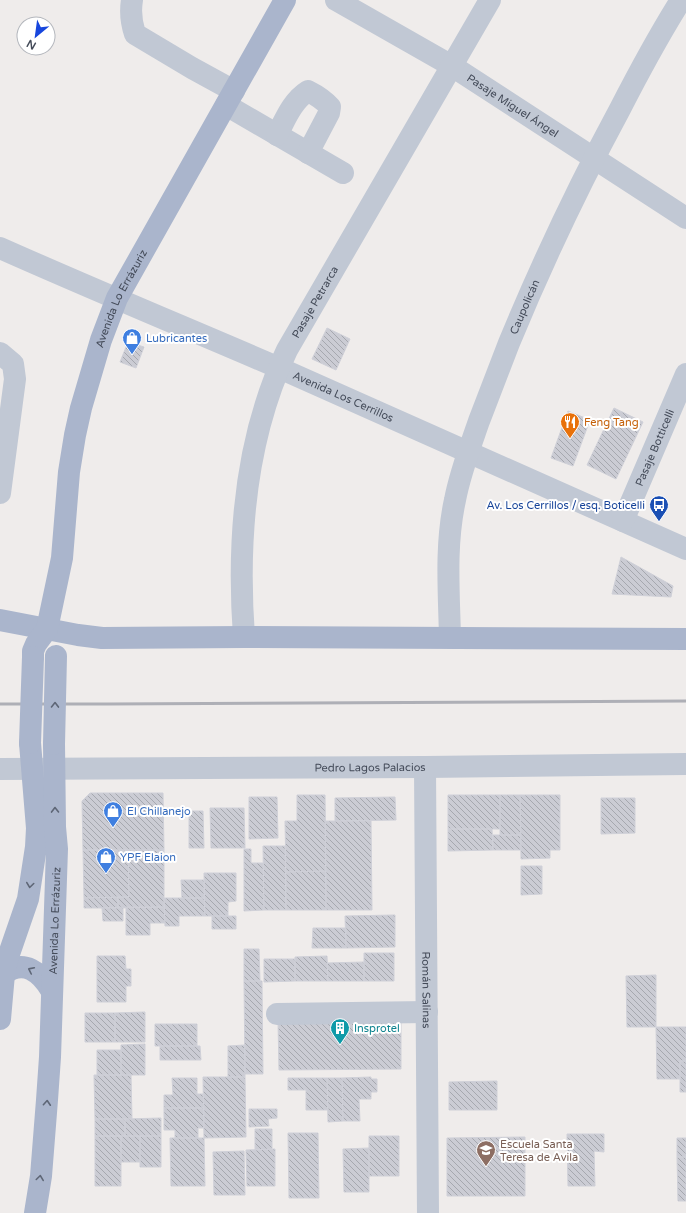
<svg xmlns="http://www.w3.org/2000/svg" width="686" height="1213" viewBox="0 0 686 1213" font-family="'Varela Round',sans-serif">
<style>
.building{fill:url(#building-back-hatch);stroke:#cfd0d8}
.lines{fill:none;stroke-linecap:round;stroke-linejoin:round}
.minor{stroke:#c1c8d4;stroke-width:22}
.major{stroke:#aab5cc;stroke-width:22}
.rail{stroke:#aeafb6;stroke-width:3}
.major-bridge{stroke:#aab5cc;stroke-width:22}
.oneway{stroke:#5e6676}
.labels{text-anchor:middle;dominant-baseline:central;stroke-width:4;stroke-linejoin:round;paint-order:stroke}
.street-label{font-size:11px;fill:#444b59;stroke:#fff}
.shop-label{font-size:11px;fill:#366cbe;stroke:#fff;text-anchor:start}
.food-label{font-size:11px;fill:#c56008;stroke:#fff;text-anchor:start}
.transit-label{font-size:11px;fill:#164399;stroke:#fff;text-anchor:end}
.culture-label{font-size:11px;fill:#0d838f;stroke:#fff;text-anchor:start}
.education-label{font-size:11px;fill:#785e54;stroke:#fff;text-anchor:start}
</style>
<defs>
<pattern id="building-back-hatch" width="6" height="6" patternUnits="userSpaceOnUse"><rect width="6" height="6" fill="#cbccd4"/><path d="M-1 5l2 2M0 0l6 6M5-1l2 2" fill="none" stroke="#a6a8af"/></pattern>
</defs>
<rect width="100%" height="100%" fill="#efeceb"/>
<!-- building -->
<path class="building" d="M327,328L350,339L336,370L312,359Z
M128,342L144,347L136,368L120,362Z
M614,408L643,422L616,479L587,465Z
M568,411L590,420L573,466L551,458Z
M621,557L673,586L671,597L612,594Z
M90,793H163L164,850H83L82,801Z
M297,795H325L326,871L286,872L285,821H297Z
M448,795H500V829H448Z
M500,795H520L521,835H500Z
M520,795H560V850H550V858L521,859Z
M249,797H277L278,838L249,839Z
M395,797L396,820L335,821V798Z
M601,798H635V833L601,834Z
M210,808H244L245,848H211Z
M189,811H203L204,848H189Z
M325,821H371L372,910H326Z
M448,829H492L493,850L448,851Z
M493,835H521V850H493Z
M263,846H285L286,910H264Z
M244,849H251V863H263L264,910L244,911Z
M83,850H128L129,897L84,898Z
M128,850H164V907L118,908V897H129Z
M521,866H542V894L521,895Z
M326,871V910H286V872Z
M204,873H236V901L228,902V916H205Z
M181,880H204V898H182Z
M118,897V908H84V898Z
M164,898H204L205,916H179V926H165Z
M123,907V921H103L102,908Z
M126,907H164L165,923H150V935H126Z
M395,915V947L346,948L345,916Z
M212,916H236V929H212Z
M313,928H346V948H312Z
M244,949H259L260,981H244Z
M364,953H394V981H364Z
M97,956H125L126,969H131V986H126V1002H97Z
M327,956L328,981H295V957Z
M264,959H295V981L264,982Z
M364,962V981H328L327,963Z
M656,975V1027H627L626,976Z
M244,981H262L263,1074H245Z
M145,1012V1042H115V1013Z
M85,1013H115V1042H85Z
M401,1020V1069L279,1070L278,1021Z
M155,1024H197V1046H155Z
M656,1027H686V1061H680V1079H657Z
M145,1044V1075H121V1045Z
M245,1045V1077H228V1046Z
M160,1046H200L201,1060H160Z
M97,1050H121V1075H97Z
M680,1061H686V1092H680Z
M94,1075H131L132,1119H95Z
M203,1077H245L246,1137L204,1138Z
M371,1077V1079H377V1092H371V1099H359L360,1121H343L342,1078Z
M172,1078H197V1094H203L204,1108H164V1095H173Z
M288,1078H327L328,1110H306V1090H288Z
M327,1078H342L343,1121L328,1122Z
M497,1081V1110H449V1082Z
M164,1108H204V1128H198V1138H175V1130H164Z
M249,1109H277V1118L268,1119L269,1126L249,1127Z
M161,1118V1136H125V1119Z
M95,1119H125V1136H95Z
M255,1129H272V1149L255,1150Z
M288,1133H318L319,1198H289Z
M567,1134H604V1152L594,1151L595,1186H568Z
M95,1136H121V1186H95Z
M121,1136H140V1162H121Z
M140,1136H161V1167H140Z
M369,1136H399V1176H369Z
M525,1137V1196H447V1138Z
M170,1138H204L205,1186H171Z
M677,1138H686V1157H677Z
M369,1148V1192H344L343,1149Z
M275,1149V1186H247L246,1150Z
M244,1151L245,1195H214L213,1152Z
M677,1157H686V1201H678Z"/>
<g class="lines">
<!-- minor -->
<g class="minor">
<path d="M132,0C130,12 131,22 135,34L192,68L234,91"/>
<path id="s1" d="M336,0L452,66L686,218"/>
<path d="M226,105L343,173"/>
<path d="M277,135C285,120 292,101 308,91C316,95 324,100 330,107L329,113L308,153"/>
<path id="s2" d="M0,248C92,289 184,327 277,367C413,427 549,488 686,549"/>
<path d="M0,353L13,364L15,379L0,493"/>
<path id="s3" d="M623,521L686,374"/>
<path id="s4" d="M244,637C237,541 245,438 287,350L490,0"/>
<path id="s5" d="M450,638C449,592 445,545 455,500C460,473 470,447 479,421C489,395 499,369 509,343C542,263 579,185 620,109C639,72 659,35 681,0"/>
<path id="s6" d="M425,767L428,1213"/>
<path id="s7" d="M0,769L425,767L686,764"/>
<path d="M277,1014L427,1012"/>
</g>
<!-- major -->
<g class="major">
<path d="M0,620L78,635L102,638L244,637L686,639"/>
<path id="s8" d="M33,657V651L36,644L47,629L62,558L69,472L75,435L81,408L101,340L117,298L285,0"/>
<path d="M4,974C24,958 41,973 51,990"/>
<path d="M0,1019L4,974L8,957L28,899L36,847L37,828L30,743"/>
<path id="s9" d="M35,1213L41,1176L47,1100L50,1057L57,849L55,827L54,744"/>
</g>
<!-- rail -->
<path class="rail" d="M0,704H108L686,701"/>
<!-- major-bridge -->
<path class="major-bridge" d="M30,743L33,657
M54,744L56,656"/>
</g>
<!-- one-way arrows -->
<defs><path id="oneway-chevron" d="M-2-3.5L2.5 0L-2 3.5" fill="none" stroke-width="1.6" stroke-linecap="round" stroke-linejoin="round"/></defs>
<g class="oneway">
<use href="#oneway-chevron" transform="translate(55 705) rotate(-89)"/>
<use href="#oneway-chevron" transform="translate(55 810) rotate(-91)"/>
<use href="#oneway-chevron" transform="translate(30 885) rotate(98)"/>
<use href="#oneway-chevron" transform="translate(31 970) rotate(-154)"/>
<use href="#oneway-chevron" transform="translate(47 1103) rotate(-86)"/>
<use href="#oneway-chevron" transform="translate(40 1178) rotate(-82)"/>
</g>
<!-- icons -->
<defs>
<g id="shop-pin" transform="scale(1)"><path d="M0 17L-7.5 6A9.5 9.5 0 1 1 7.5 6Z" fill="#3f7fe0" stroke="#fff"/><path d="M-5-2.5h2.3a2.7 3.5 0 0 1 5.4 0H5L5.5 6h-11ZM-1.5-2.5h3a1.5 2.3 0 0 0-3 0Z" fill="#fff"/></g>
<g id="restaurant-pin" transform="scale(1)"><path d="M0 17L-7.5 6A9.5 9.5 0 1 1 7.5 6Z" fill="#e8710a" stroke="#fff"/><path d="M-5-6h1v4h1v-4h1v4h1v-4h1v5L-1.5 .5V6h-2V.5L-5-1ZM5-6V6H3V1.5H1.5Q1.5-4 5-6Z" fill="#fff"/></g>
<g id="bus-pin" transform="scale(1)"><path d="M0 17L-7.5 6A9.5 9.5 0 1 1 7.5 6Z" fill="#1a4fb4" stroke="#fff"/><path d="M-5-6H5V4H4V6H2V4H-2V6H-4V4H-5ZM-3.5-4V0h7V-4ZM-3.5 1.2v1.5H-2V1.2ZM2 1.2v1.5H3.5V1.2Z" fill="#fff"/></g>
<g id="building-pin" transform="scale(1)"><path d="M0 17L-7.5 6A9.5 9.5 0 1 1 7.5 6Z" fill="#0f9aa8" stroke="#fff"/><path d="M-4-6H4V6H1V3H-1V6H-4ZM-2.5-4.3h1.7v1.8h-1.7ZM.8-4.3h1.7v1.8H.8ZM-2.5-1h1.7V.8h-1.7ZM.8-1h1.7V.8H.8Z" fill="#fff"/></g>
<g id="school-pin" transform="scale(1)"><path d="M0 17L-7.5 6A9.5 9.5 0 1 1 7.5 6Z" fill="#8d6e63" stroke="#fff"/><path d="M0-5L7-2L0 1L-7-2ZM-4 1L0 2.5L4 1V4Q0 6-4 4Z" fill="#fff"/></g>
</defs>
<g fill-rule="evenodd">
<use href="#shop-pin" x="132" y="338"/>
<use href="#restaurant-pin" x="570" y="422"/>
<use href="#bus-pin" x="659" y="505"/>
<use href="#shop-pin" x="113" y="811"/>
<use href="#shop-pin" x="106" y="857"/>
<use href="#building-pin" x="340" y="1028"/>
<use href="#school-pin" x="486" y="1150"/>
</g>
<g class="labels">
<!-- street labels -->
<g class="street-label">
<text stroke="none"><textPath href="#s1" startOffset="206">Pasaje Miguel Ángel</textPath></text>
<text stroke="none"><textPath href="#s8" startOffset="373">Avenida Lo Errázuriz</textPath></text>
<text stroke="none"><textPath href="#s4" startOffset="349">Pasaje Petrarca</textPath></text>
<text stroke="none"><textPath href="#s5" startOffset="344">Caupolicán</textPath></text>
<text stroke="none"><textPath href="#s2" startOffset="374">Avenida Los Cerrillos</textPath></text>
<text stroke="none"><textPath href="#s3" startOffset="80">Pasaje Botticelli</textPath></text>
<text stroke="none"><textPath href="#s7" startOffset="370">Pedro Lagos Palacios</textPath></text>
<text stroke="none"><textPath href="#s9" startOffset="293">Avenida Lo Errázuriz</textPath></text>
<text stroke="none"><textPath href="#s6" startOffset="223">Román Salinas</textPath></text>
</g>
<!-- shop labels -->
<g class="shop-label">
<text x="146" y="338">Lubricantes</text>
<text x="127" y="811">El Chillanejo</text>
<text x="120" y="857">YPF Elaion</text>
</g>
<!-- food labels -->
<g class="food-label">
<text x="584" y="422">Feng Tang</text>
</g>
<!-- transit labels -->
<g class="transit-label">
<text x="645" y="505">Av. Los Cerrillos / esq. Boticelli</text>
</g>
<!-- culture labels -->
<g class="culture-label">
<text x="354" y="1028">Insprotel</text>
</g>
<!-- education labels -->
<g class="education-label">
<text x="500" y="1144">Escuela Santa<tspan x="500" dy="13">Teresa de Avila</tspan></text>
</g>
</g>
<!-- north arrow -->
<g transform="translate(36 36) rotate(209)"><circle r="19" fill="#ffffff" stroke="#b4b7bd"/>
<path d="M0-3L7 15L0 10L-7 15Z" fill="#1746dd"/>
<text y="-6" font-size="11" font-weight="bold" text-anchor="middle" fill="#444b59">N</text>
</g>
</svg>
